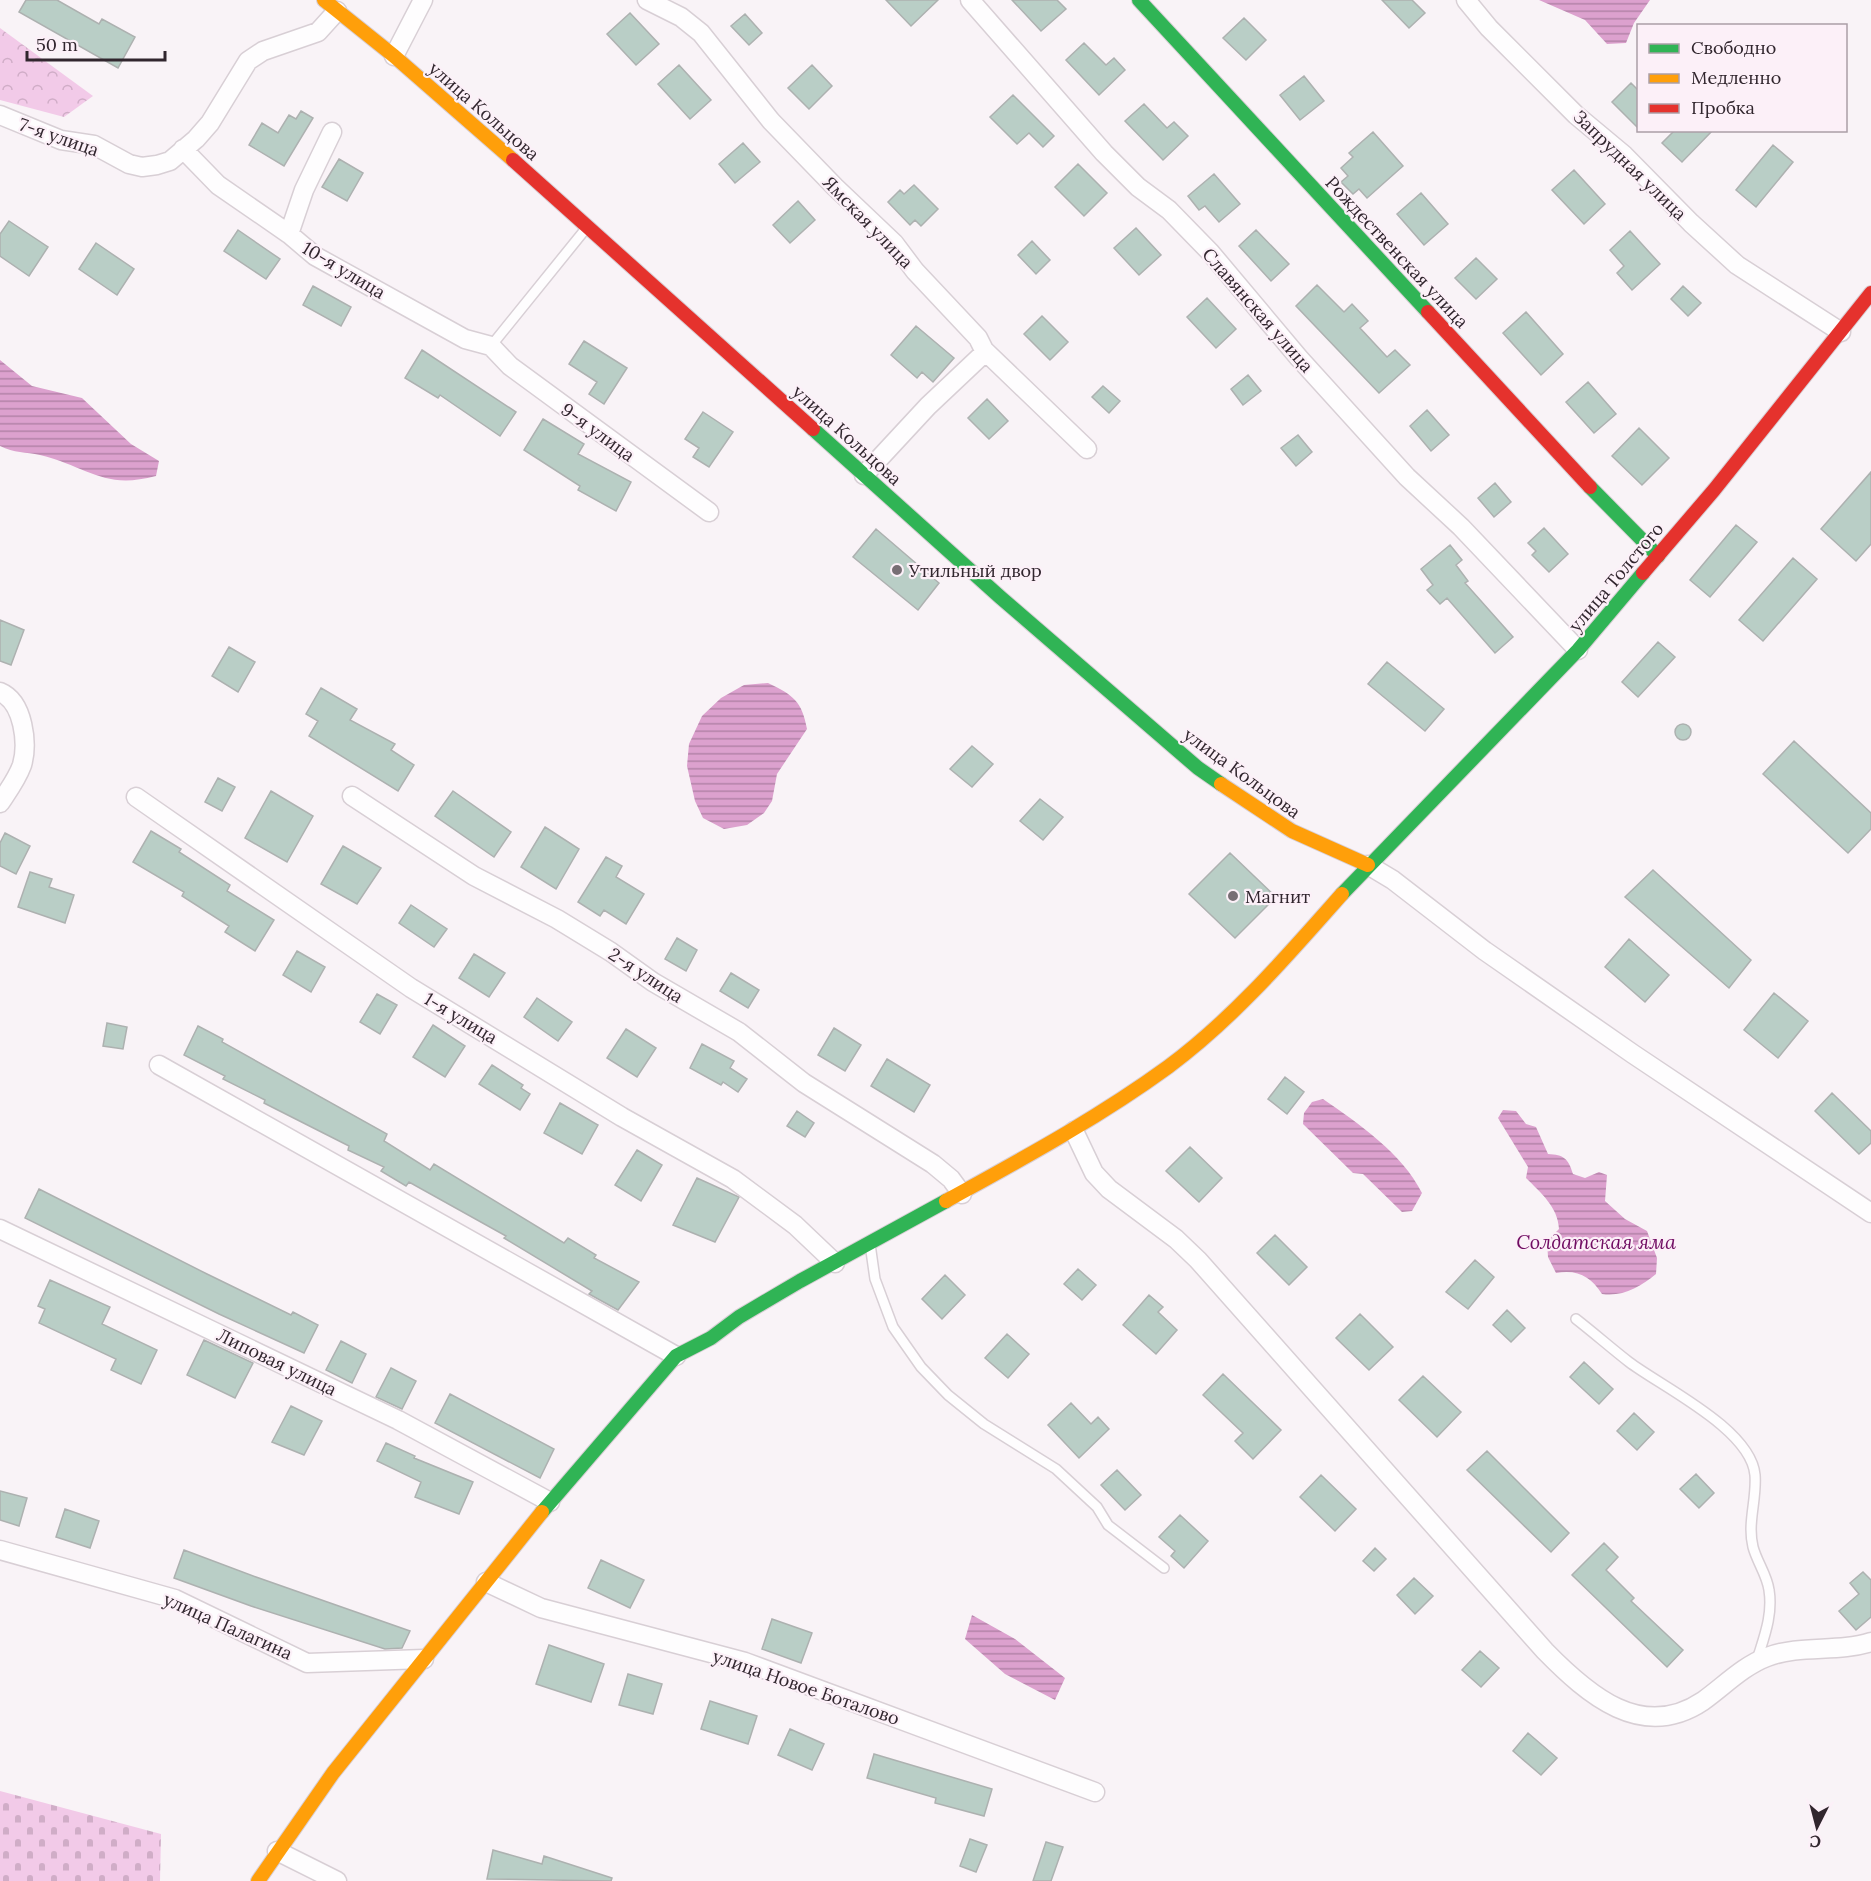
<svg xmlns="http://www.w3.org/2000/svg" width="1871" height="1881" viewBox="0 0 1871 1881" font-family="Lora,serif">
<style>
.forest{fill:url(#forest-crowns)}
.cemetery{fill:url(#cemetery-stones)}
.water{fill:url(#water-rules)}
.building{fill:#b9cec6;stroke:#adb1b0;stroke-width:1.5}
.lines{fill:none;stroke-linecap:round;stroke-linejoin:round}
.lane-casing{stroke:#d8cfd5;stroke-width:12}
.street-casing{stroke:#d8cfd5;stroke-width:21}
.fast-casing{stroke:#d8cfd5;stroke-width:16}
.slow-casing{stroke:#d8cfd5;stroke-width:16}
.jam-casing{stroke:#d8cfd5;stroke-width:16}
.lane{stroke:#fefdfe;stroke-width:9}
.street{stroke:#fefdfe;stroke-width:18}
.fast{stroke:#30b455;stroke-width:14}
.slow{stroke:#ff9f0a;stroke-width:14}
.jam{stroke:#e5322d;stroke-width:14}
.poi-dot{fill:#776e74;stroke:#fcf0f8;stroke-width:2}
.labels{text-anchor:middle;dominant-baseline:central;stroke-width:4.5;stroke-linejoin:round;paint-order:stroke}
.street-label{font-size:18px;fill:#31262e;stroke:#fcf0f8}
.poi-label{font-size:18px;fill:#31262e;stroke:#fcf0f8;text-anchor:start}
.water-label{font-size:20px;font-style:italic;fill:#700c62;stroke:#fcf0f8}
</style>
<defs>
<pattern id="forest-crowns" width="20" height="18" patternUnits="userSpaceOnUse" patternTransform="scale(1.5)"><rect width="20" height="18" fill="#f2cae8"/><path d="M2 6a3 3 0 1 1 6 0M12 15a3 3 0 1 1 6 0" fill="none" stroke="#d0adc7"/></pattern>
<pattern id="cemetery-stones" width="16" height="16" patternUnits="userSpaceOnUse" patternTransform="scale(1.5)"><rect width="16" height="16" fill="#f2cae8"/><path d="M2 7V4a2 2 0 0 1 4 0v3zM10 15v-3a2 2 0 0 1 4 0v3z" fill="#d0adc7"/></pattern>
<pattern id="water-rules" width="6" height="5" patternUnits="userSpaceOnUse" patternTransform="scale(1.5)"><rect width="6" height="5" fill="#dca1ce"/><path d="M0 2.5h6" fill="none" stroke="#b383a8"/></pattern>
</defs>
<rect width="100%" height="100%" fill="#f9f3f7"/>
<!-- forest -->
<path class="forest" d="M0,28L93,96L64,117L0,100Z"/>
<!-- cemetery -->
<path class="cemetery" d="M0,1791L161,1834L160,1881H0Z"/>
<!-- water -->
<path class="water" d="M1539,0H1650L1634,23L1626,43L1607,44L1585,20Z
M0,360L32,386L82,398L131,444L159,461L156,476C103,490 89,467 40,455C26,452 14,453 0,446Z
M768,683C793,695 802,701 807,729L777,774L772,801L764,813L747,825L724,829L703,818L695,801L687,766L689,744L702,716L721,698L744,685Z
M1323,1099C1359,1124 1402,1153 1422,1193L1412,1211L1402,1212L1363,1174L1353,1173L1303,1124L1304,1113L1312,1102Z
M1503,1110L1516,1111L1526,1124L1536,1127L1548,1154C1564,1155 1568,1158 1573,1174L1585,1178L1599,1172L1607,1175L1605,1201L1625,1219L1647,1231L1657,1258L1656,1274C1640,1287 1623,1297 1602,1294C1591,1277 1578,1269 1556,1273L1548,1257L1547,1241L1559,1229C1558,1207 1541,1193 1526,1178L1528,1167L1498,1118Z
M972,1615L1015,1639L1065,1678L1055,1700L1005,1674L965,1639Z"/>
<!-- building -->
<path class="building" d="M26,0H57L99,24L102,19L135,37L118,68L19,12Z
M886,0H938L911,26Z
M1012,0H1057L1066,9L1041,31Z
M1382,0H1412L1425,13L1409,28Z
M630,13L659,44L636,65L607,34Z
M745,14L762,33L749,45L731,26Z
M1244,18L1266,40L1246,60L1223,38Z
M1084,43L1106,65L1114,58L1125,70L1099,95L1066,60Z
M679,65L711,100L690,119L658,84Z
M812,65L832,86L809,109L788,88Z
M1304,76L1324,101L1300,120L1280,95Z
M1631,83L1638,90V128L1612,102Z
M1013,95L1054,136L1043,147L1029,133L1017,144L990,117Z
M1144,104L1167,128L1174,122L1188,136L1163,160L1125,121Z
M301,111L313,118L284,166L249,145L262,123L278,133L289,115L296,119Z
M1675,130H1713L1682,162L1662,143Z
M1373,132L1403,166L1367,198L1359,189L1353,194L1341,182L1348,176L1341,168L1353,157L1349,153Z
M743,143L760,162L735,183L719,164Z
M1773,145L1793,162L1756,207L1736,190Z
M339,159L363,173L347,201L322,187Z
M1078,164L1107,193L1084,216L1055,187Z
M1574,170L1605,204L1584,224L1552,190Z
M1214,174L1240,204L1219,222L1205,206L1199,210L1188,196Z
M914,185L938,209L921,226L915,220L910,225L888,202L900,190L904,194Z
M1421,193L1448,224L1424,245L1397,214Z
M798,201L815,220L790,243L773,225Z
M9,221L48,247L29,276L0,256V234Z
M1136,228L1161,255L1139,275L1114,248Z
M238,230L280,259L266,279L224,251Z
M1256,230L1289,264L1271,281L1239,246Z
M1630,231L1660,264L1632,290L1617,273L1624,266L1610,250Z
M1032,241L1050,260L1036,274L1018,255Z
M96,243L134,269L117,295L79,269Z
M1476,258L1497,279L1476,299L1455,278Z
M1317,285L1344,312L1352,304L1368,321L1360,328L1387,357L1395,350L1410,365L1379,393L1296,306Z
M313,286L351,307L341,326L303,305Z
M1683,286L1701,303L1688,316L1671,299Z
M1207,298L1236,329L1216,348L1187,317Z
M1526,312L1563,354L1541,375L1503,333Z
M1042,316L1068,342L1050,360L1024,334Z
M916,326L954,358L933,382L922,372L917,378L891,355Z
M584,341L627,368L604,404L589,394L597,382L569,364Z
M422,350L516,412L500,436L440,395L438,398L405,378Z
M1248,375L1261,391L1243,405L1231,389Z
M1588,382L1616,414L1594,433L1566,402Z
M1103,386L1120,401L1109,413L1092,397Z
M987,399L1008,421L989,439L968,418Z
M1427,410L1449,435L1431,451L1410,426Z
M703,412L733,432L709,467L693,457L699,448L685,439Z
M543,419L584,444L578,454L631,482L616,511L578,490L580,486L524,450Z
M1639,428L1669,458L1642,485L1612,456Z
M1298,435L1312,452L1296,466L1281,448Z
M1871,472V544L1856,561L1821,529Z
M1495,483L1511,502L1494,517L1478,498Z
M1736,525L1757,542L1710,597L1690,580Z
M1544,528L1568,554L1549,572L1532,555L1536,551L1528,543Z
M876,529L939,583L918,610L853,557Z
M1450,545L1462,560L1456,565L1468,581L1465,583L1513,637L1495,653L1447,598L1440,604L1427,590L1433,585L1421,569Z
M1793,558L1817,579L1763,641L1739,620Z
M0,620L24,630L11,665L0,661Z
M1658,642L1675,657L1638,697L1622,682Z
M229,647L255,662L238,692L212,676Z
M1387,662L1444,709L1425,731L1368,684Z
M321,688L357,709L350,720L395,744L391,750L414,765L398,791L309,736L318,721L306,714Z
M1675 732a8 8 0 1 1 16 0a8 8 0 1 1-16 0Z
M1794,741L1871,813V829L1848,853L1763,774Z
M972,746L993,764L972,787L950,769Z
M218,778L235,787L222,811L205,802Z
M271,791L313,816L287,862L245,838Z
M453,791L511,832L494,857L435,816Z
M1040,799L1063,817L1043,840L1020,821Z
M545,827L579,849L556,889L521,867Z
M151,831L181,849L179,852L230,885L227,891L274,920L255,951L225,932L229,926L182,896L184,892L133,862Z
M5,833L30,846L16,874L0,866V843Z
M343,846L381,868L357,904L321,884Z
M1230,853L1276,897L1235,938L1189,894Z
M606,857L622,866L616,877L644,894L626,924L604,910L600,916L578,902Z
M1653,870L1751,960L1729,988L1625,897Z
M30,872L52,879L49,887L74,895L65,923L18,907Z
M411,905L447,929L434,947L399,923Z
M677,938L697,950L686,971L665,959Z
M1629,939L1669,975L1645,1002L1605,967Z
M297,951L325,967L311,992L283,975Z
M474,954L505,973L489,997L459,978Z
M731,973L759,990L748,1008L720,991Z
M1774,993L1808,1021L1778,1058L1744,1030Z
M377,994L397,1005L380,1034L360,1022Z
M537,998L572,1022L558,1041L524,1017Z
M107,1023L127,1027L123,1049L103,1046Z
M433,1025L465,1046L445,1077L413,1057Z
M198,1026L223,1039L222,1042L387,1134L384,1141L430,1170L434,1164L564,1243L568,1238L596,1255L594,1258L639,1282L618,1310L589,1294L592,1291L504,1238L506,1236L409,1182L406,1186L381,1171L384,1167L348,1150L349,1146L264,1103L265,1100L223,1079L225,1076L184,1055Z
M834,1028L861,1045L845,1071L818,1055Z
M626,1029L656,1048L637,1077L607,1058Z
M702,1044L734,1061L730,1068L747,1079L738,1092L723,1082L721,1085L690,1068Z
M887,1059L930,1085L914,1112L871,1086Z
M492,1065L523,1085L521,1088L530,1094L520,1110L479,1084Z
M1285,1077L1304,1092L1287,1114L1268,1099Z
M1832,1093L1871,1131V1143L1859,1154L1815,1111Z
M560,1103L598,1125L582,1154L544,1133Z
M797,1111L814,1123L805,1137L787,1126Z
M1190,1147L1222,1178L1199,1202L1166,1171Z
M637,1150L662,1165L641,1201L615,1185Z
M697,1178L739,1197L715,1242L673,1225Z
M39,1189L207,1274L291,1315L293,1312L318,1325L304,1353L219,1314L25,1218Z
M1275,1235L1307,1267L1289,1285L1257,1253Z
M1475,1260L1494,1277L1468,1309L1446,1292Z
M1078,1269L1096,1285L1082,1300L1064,1284Z
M945,1275L965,1295L942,1319L922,1299Z
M50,1280L110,1307L102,1324L157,1350L141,1384L111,1370L116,1359L39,1323L45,1309L38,1306Z
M1149,1295L1163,1307L1158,1312L1177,1330L1156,1354L1123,1325Z
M1507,1310L1525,1328L1511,1342L1493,1325Z
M1360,1314L1393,1347L1369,1370L1336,1338Z
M1007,1334L1029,1354L1008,1378L985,1358Z
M204,1340L253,1363L235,1398L187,1375Z
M341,1341L366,1354L352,1383L326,1370Z
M1584,1362L1613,1389L1599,1404L1570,1377Z
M391,1368L416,1381L402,1409L376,1397Z
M1223,1374L1281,1430L1253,1459L1235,1441L1243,1433L1203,1395Z
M1423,1376L1461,1412L1437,1437L1399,1400Z
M450,1394L554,1449L540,1478L435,1423Z
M1071,1403L1091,1424L1098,1417L1109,1429L1079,1458L1048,1425Z
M291,1406L322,1421L304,1455L272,1442Z
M1634,1413L1654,1432L1637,1450L1617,1431Z
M386,1443L415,1456L414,1458L473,1482L459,1514L415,1497L421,1482L377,1461Z
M1487,1451L1569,1533L1551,1552L1467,1470Z
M1117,1470L1141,1495L1125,1510L1101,1485Z
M1696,1474L1714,1493L1699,1508L1680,1489Z
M1321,1475L1356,1509L1335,1531L1300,1497Z
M0,1491L27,1498L19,1526L0,1520Z
M65,1509L99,1521L90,1548L56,1537Z
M1180,1515L1208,1541L1184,1568L1171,1556L1175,1551L1159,1537Z
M1604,1543L1618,1557L1606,1570L1634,1598L1631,1601L1683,1650L1667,1667L1572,1575Z
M1375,1548L1386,1559L1374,1571L1363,1561Z
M184,1550L256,1577L410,1631L402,1648L385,1649L251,1606L174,1578Z
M601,1560L644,1580L630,1608L588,1588Z
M1863,1572L1871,1580V1617L1856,1630L1839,1611L1859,1594L1850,1583Z
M1414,1578L1433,1596L1415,1614L1397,1595Z
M772,1619L812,1633L801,1663L762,1649Z
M549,1645L604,1664L591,1702L536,1684Z
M1480,1651L1499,1668L1481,1687L1462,1670Z
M628,1674L662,1684L653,1714L619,1705Z
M710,1701L757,1716L748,1744L701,1729Z
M790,1729L824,1744L812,1770L778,1755Z
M1528,1733L1557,1758L1541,1775L1513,1751Z
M874,1754L992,1789L984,1816L935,1803L936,1798L867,1778Z
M970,1839L987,1845L976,1872L960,1866Z
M1046,1842L1063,1847L1051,1881H1033Z
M493,1850L542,1864L544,1856L612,1878L611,1881L487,1879Z"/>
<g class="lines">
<!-- lane casing -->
<g class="lane-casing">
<path id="lane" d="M491,346L588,226
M870,1244L875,1279L893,1327L921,1367L948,1395L984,1424L1056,1469L1097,1507L1108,1525L1164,1568
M1576,1319C1594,1333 1611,1348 1629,1362C1662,1387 1751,1429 1755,1475C1757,1499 1747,1523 1753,1547C1757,1562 1767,1575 1769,1590C1773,1615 1764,1637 1757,1660"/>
</g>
<!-- street casing -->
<g class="street-casing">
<path id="street" d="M647,0L681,17L701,33L771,121L835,187L894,243L915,271L978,338L984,350L1087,449
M970,0L1104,153L1138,187L1169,210L1210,252L1299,358L1407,477L1461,527L1578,650
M1466,0L1489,28L1576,115L1624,155L1691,223L1737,265L1841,332
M394,56L423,0
M0,115L61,140L94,145L129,164L142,167L157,165L170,161L196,139L210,123L248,61L263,51L318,32L337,11
M183,149L218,185L289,234L315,256L465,339L491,346L510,366L709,512
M289,234L304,190L332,132
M864,475L928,406L981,356L984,350
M0,692C24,702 28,744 22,765C17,779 8,791 0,803
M352,796L474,876L557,919L611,952L653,982L739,1032L804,1083L933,1164L951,1179L962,1194
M136,797L411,988L622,1117L733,1179L795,1225L835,1263
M1368,865L1393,880L1485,951L1633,1054L1871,1213
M159,1065L676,1356
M1074,1131L1094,1173L1109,1189L1176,1239L1198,1260L1545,1651C1588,1695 1642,1742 1703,1701C1724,1686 1743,1666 1767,1657C1801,1644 1837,1653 1871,1642
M0,1229L398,1420L550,1502
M0,1550L175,1599L307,1663L424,1659
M486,1582L541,1608L745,1662L1095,1792
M277,1851L337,1881"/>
</g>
<!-- fast casing -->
<g class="fast-casing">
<path id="fast" d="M1139,0L1428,312
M813,429L1000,597L1198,768L1221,784
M1590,487L1658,556
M1342,894L1578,650L1643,573
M542,1512L676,1356L711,1338L739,1317L800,1281L946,1201"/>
</g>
<!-- slow casing -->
<g class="slow-casing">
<path id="slow" d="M324,0L394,56L513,160
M1221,784L1292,831L1368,865
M946,1201C1022,1159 1098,1118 1168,1067C1234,1018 1288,955 1342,894
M258,1881L333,1773L542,1512"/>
</g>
<!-- jam casing -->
<g class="jam-casing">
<path id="jam" d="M513,160L813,429
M1428,312L1590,487
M1643,573L1714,490L1871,293"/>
</g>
<!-- lane -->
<use href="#lane" class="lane"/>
<!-- street -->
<use href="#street" class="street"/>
<!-- fast -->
<use href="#fast" class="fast"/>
<!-- slow -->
<use href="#slow" class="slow"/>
<!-- jam -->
<use href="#jam" class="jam"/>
</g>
<!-- markers -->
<g class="poi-dot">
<circle cx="897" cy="570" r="6"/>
<circle cx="1233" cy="896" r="6"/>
</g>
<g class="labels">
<!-- street labels -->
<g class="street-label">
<text transform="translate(484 111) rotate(41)">улица Кольцова</text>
<text transform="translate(59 137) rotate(19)">7-я улица</text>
<text transform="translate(1630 165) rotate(44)">Запрудная улица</text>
<text transform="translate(868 222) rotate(46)">Ямская улица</text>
<text transform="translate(1397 252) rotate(47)">Рождественская улица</text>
<text transform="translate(344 270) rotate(31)">10-я улица</text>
<text transform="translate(1258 310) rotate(49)">Славянская улица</text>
<text transform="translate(598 432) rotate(36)">9-я улица</text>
<text transform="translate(847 435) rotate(42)">улица Кольцова</text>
<text transform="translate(1616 577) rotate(-50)">улица Толстого</text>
<text transform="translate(1242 773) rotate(36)">улица Кольцова</text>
<text transform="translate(646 975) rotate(33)">2-я улица</text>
<text transform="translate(461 1018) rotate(31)">1-я улица</text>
<text transform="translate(277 1362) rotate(26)">Липовая улица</text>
<text transform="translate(228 1626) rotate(24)">улица Палагина</text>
<text transform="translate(806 1687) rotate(19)">улица Новое Боталово</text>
</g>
<!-- poi labels -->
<g class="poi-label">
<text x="909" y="570">Утильный двор</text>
<text x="1245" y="896">Магнит</text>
</g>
<!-- water labels -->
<g class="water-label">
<text x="1596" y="1241">Солдатская яма</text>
</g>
</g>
<!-- legend -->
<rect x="1637" y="24" width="210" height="108" fill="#fcf0f8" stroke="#ab9fa7" stroke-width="1.5"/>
<rect x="1649" y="44" width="30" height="9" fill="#30b455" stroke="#ab9fa7" stroke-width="1.5"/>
<text x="1691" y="54" font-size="18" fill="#31262e">Свободно</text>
<rect x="1649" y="74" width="30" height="9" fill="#ff9f0a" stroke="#ab9fa7" stroke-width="1.5"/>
<text x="1691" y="84" font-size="18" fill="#31262e">Медленно</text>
<rect x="1649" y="104" width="30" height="9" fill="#e5322d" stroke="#ab9fa7" stroke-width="1.5"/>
<text x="1691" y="114" font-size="18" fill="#31262e">Пробка</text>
<!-- north arrow -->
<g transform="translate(1817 1827) rotate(186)" stroke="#fcf0f8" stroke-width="4.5" paint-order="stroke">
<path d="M0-4.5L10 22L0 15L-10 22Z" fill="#31262e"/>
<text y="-9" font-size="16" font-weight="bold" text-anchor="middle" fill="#31262e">С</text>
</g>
<!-- scale -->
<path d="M27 51v9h138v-9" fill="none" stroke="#31262e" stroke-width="3"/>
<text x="36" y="51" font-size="18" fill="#31262e" stroke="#fcf0f8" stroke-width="4.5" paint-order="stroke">50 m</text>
</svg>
